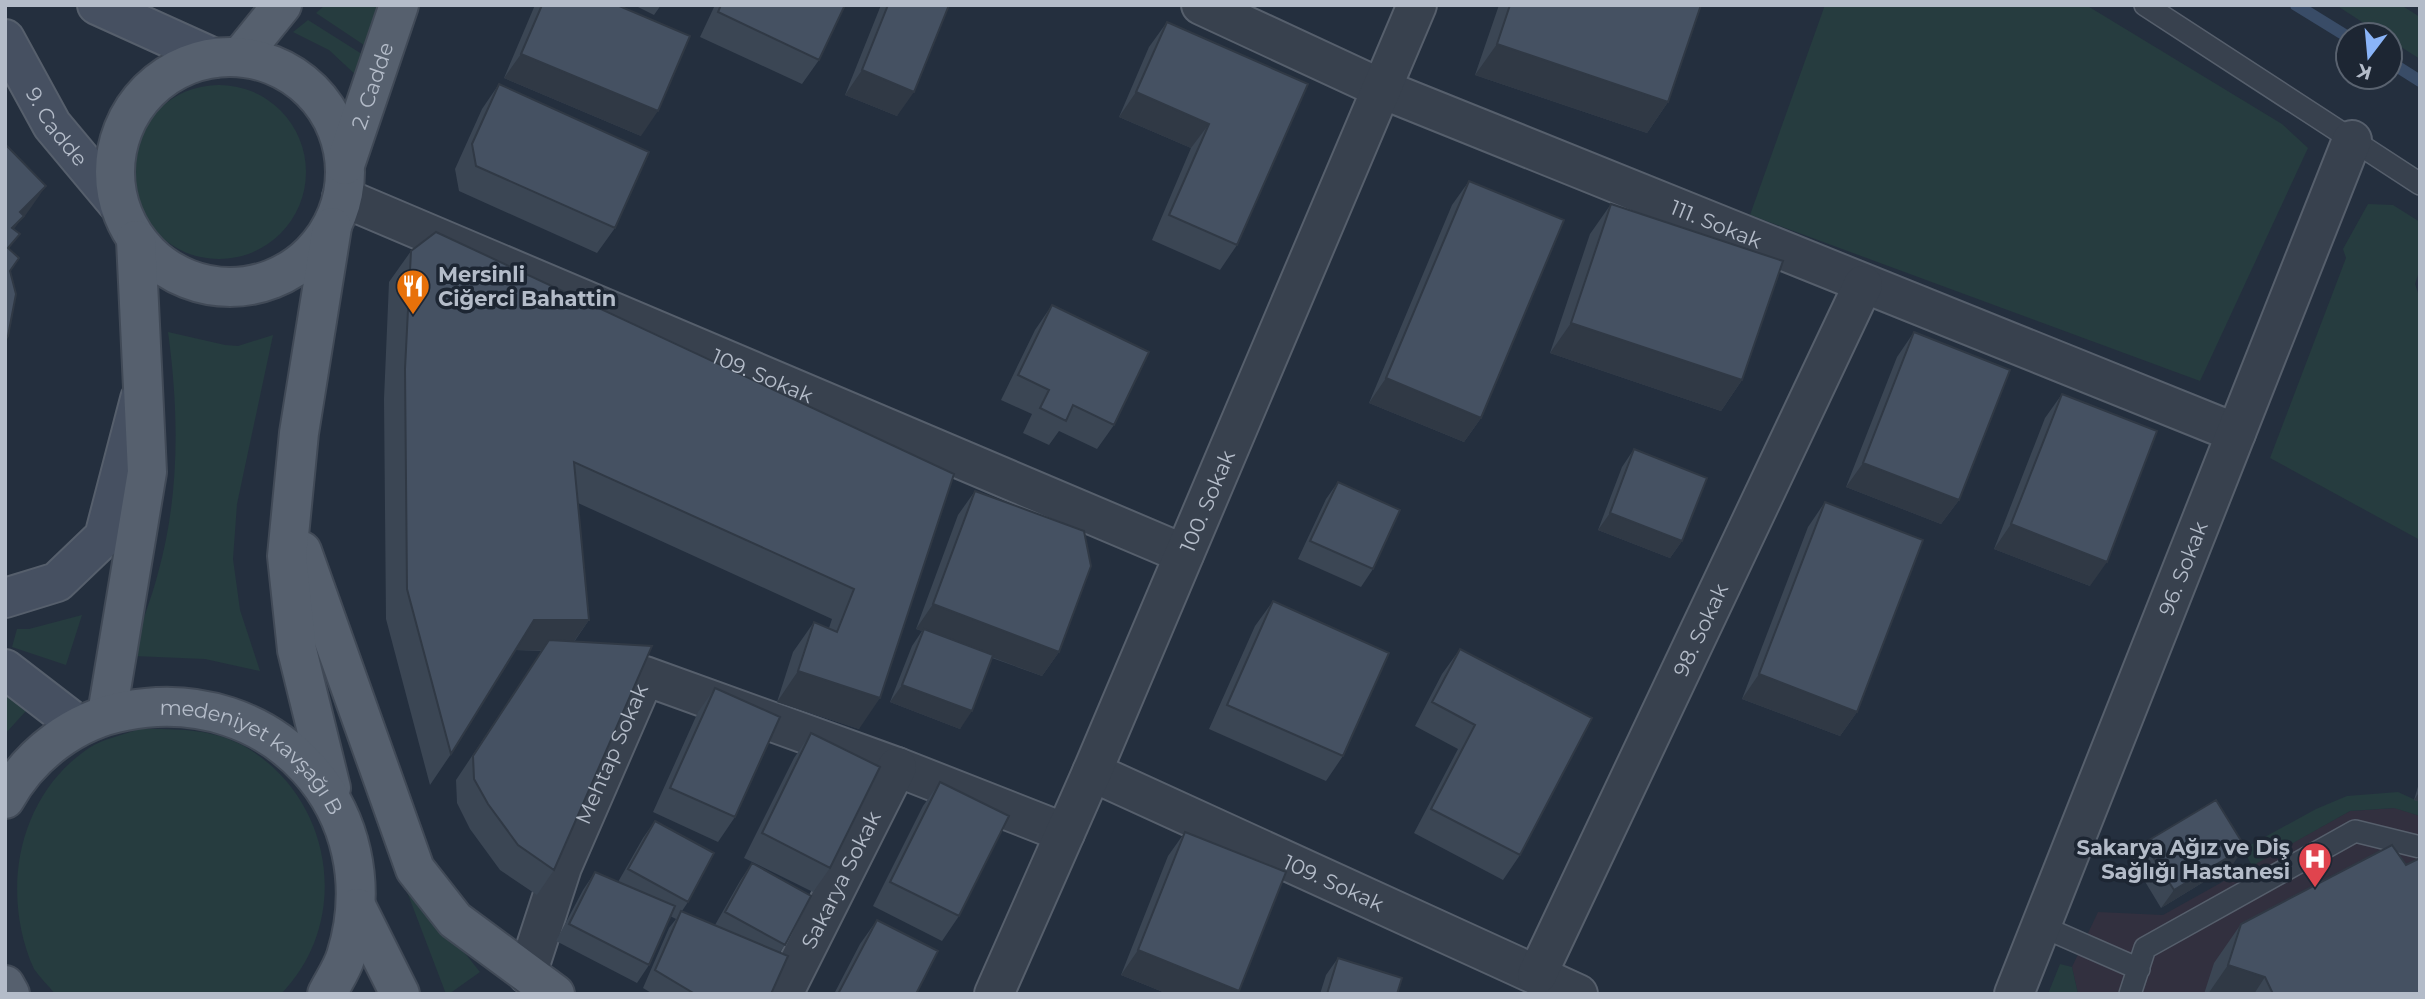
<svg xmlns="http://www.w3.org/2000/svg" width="2425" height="999" viewBox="0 0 2425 999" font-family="Montserrat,sans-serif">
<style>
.medical{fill:#32303f}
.green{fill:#263c3f}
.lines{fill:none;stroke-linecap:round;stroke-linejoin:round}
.stream{stroke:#394c67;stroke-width:12}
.lane-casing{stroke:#565f6c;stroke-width:24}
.street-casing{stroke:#565f6c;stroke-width:42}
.secondary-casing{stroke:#565f6c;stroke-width:42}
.primary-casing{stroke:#414a57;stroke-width:42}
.lane{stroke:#38414e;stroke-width:21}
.street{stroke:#38414e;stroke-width:38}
.secondary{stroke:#465061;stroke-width:38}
.primary{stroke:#56606e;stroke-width:38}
.wall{fill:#3b4654}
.shaded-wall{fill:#303945}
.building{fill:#455162;stroke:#303945;stroke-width:2}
.labels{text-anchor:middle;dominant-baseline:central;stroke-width:7;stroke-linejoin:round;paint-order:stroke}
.street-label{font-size:21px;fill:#b4bcc9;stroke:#1d2633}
.poi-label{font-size:21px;font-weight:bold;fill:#b4bcc9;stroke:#1d2633;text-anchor:start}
</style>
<rect width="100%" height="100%" fill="#242f3e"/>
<!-- medical -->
<path class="medical" d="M2395,808L2420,816V994H2078L2072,967L2098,912L2163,915L2350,811Z"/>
<!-- green -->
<path class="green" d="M325,5H379L367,47L316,13Z
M1825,5H2086L2282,124L2308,148L2200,381L1750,215Z
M2336,5H2401L2420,17V59L2390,40V35H2382Z
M308,20L365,56L358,77L329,50L293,32Z
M132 172a87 87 0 1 1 174 0a87 87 0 1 1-174 0Z
M2368,204L2393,205L2420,222V269L2415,284L2420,299V540L2270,458L2346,258L2343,249Z
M168,332L225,345L238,346L273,335L237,504L233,559L240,610L260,671L205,659L133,656C139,627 151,601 158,573C180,495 179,411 168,332Z
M82,615L66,665L12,647L17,629H29Z
M5,689L36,700L5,734Z
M139,729C174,729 212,728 244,746C333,797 353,920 281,994H55C49,986 40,978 34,969C0,893 17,796 89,748C103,739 123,735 139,729Z
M2398,792L2420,802V816L2394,808L2350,811L2252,866L2243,849L2316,809L2347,796Z
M385,834L452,937L480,972L449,994H446Z
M2060,964L2072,967L2078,994H2048Z"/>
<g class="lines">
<!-- stream -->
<path class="stream" d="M2296,5L2348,37
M2390,62L2420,81"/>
<!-- lane casing -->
<g class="lane-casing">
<path id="lane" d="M2145,5L2420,184
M2041,926L2139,969
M2130,994L2145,948L2355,831L2420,847"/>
</g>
<!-- street casing -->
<g class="street-casing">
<g id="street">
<path id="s1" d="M1201,5L1382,89L2236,433"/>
<path id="s2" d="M342,197L1184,554"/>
<path id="s3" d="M1092,772L1578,994"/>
<path id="s4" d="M527,974L562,867L645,676L897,767L1065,833"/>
<path id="s5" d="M1537,975L1863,285"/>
<path id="s6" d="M783,994L897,767"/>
<path id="s7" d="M994,994L1092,772L1417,5"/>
<path id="s8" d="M2014,994L2352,140"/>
</g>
</g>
<!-- secondary casing -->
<g class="secondary-casing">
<g id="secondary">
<path d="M97,5L214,58"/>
<path id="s9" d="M5,39L52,125L118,204"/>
<path d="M5,598L57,582L104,537L140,399"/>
<path d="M5,669L79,726"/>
</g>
</g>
<!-- primary casing -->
<g class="primary-casing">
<g id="primary">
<path d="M240,57L282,5"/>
<circle cx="230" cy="172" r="115"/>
<path id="s10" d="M345,165L399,5"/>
<path d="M302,551L415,869L455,920L555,994"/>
<path d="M107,714L147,472L136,240"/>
<path d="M331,788L297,650L287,556L299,433L332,227"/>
<path id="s11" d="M5,799C30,754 75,720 125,711C273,682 391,811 346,956C342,969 333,982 327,994"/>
<path d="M357,908L400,994"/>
<path d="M5,985L10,994"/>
</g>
</g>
<!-- lane -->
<use href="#lane" class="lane"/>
<!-- street -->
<use href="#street" class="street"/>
<!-- secondary -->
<use href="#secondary" class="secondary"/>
<!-- primary -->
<use href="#primary" class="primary"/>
</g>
<!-- wall -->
<path class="wall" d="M535,5H617L641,136L504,78Z
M634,5H661L654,15Z
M715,5H845L819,60L802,84L700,37Z
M881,5H949L897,116L845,95Z
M1499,5H1701L1668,102L1647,133L1475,75Z
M1167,22L1308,84L1237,245L1220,270L1152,240L1191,148L1119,117L1149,47Z
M499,84L615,228L597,253L459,191L455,169L482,109Z
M1469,181L1481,418L1464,442L1369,403L1452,205Z
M1611,204L1742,380L1721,411L1550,353L1590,234Z
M411,251L954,474L859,729L777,702L793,652L814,622L829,628L832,619L578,503L589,620L574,642L554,870L537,895L500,870L470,829L457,803L456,780L542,651L515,650L451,754L430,785L386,619L384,399L389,282Z
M1052,305L1114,425L1097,449L1059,431L1049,445L1023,433L1032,414L1001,400L1035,330Z
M1914,332L1959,500L1941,524L1846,487L1897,357Z
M2062,394L2090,586L1994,549L2045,418Z
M1634,449L1682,541L1670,558L1598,530L1622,467Z
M1338,482L1373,569L1361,587L1298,559L1326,499Z
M975,491L1059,652L1042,676L992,658L960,729L890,702L912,646L922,631L916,629L958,515Z
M1825,502L1857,712L1840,736L1742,699L1808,527Z
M1273,601L1343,756L1326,781L1209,729L1255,626Z
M1460,649L1520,855L1503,880L1414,833L1458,749L1415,726L1442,674Z
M715,688L735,817L718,842L653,812L698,712Z
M811,733L830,868L813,892L744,858L794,758Z
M2420,780V802L2414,800Z
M940,782L959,916L942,941L873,906L923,806Z
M655,821L688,902L682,911L715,925L740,881L752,863L785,945L780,952L771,994H653L643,988L669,928L676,919L670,916L649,965L637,983L556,941L583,890L595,872L618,882L643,838Z
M1185,832L1239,991L1236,994H1168L1121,975L1168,856Z
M2144,843L2233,864L2161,908L2132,860Z
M2406,865L2420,994H2204L2214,963L2241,924Z
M877,920L916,994H834L860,944Z
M1338,958L1397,994H1320L1326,975Z"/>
<!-- shaded-wall -->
<path class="shaded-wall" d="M1497,44L1668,102L1647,133L1475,75Z
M521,54L658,111L641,136L504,78Z
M862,70L914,92L897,116L845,95Z
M1136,92L1209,124L1191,148L1119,117Z
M46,186L25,216L19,222L5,242L20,212Z
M1571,323L1742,380L1721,411L1550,353Z
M1386,378L1481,418L1464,442L1369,403Z
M1863,463L1959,500L1941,524L1846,487Z
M1610,513L1682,541L1670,558L1598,530Z
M2011,524L2107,562L2090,586L1994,549Z
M933,604L1059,652L1042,676L923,631L924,629L922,631L916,629Z
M534,620H589L567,651L513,650Z
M798,671L880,698L859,729L777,702Z
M1759,674L1857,712L1840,736L1742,699Z
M902,685L972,711L960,729L890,702Z
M2420,791V802L2414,800Z
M2245,847L2233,864L2161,908L2174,890Z
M1138,950L1239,991L1236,994H1168L1121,975Z
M2228,965L2265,977L2254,994H2208Z"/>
<!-- building -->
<path class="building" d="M542,5H617L690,36L658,111L521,54Z
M721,5H845L819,60L718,12Z
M888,5H949L914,92L862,70Z
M1510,5H1701L1668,102L1497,44Z
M1167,22L1308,84L1237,245L1169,215L1209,124L1136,92Z
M499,84L649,152L615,228L476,166L472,144Z
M5,144L46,186L20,212L24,216L12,228L20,234L8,248L19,258L10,271L16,294L8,336L5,340Z
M1469,181L1564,220L1481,418L1386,378Z
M1611,204L1783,261L1742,380L1571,323Z
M436,232L954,474L880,698L798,671L814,622L837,632L854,589L574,462L589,620H534L451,754L407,589L405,369L411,251Z
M1052,305L1149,352L1114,425L1073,405L1066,421L1040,408L1049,390L1018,375Z
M1914,332L2010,370L1959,500L1863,463Z
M2062,394L2157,431L2107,562L2011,524Z
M1634,449L1707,478L1682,541L1610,513Z
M1338,482L1400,510L1373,569L1310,541Z
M975,491L1084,531L1091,566L1059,652L933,604Z
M1825,502L1923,540L1857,712L1759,674Z
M1273,601L1389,653L1343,756L1227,705Z
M924,629L993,655L972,711L902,685Z
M549,640L652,646L554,870L518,845L488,804L474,779L473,756Z
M1460,649L1592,718L1520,855L1431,809L1475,725L1432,702Z
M715,688L780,717L735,817L670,788Z
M811,733L880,767L830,868L762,833Z
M940,782L1009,816L959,916L890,882Z
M2216,800L2245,847L2174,890L2144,843Z
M655,821L714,853L688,902L628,869Z
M1185,832L1286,872L1239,991L1138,950Z
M2392,845L2406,865L2420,858V994H2273L2265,977L2228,965L2241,924Z
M752,863L811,896L785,945L725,912Z
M595,872L675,906L649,965L569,924Z
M681,911L788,956L771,994H695L655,970Z
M877,920L938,951L916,994H838Z
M1338,958L1402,978L1397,994H1327Z"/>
<!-- icons -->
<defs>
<g id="restaurant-pin" transform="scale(1.75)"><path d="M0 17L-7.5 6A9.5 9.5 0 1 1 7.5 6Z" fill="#e8710a" stroke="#1d2633"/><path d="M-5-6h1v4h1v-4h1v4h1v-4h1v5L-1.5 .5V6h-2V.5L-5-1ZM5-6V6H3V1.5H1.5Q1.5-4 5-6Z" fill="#fff"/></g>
<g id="hospital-pin" transform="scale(1.75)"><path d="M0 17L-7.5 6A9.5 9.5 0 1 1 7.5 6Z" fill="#e0444e" stroke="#1d2633"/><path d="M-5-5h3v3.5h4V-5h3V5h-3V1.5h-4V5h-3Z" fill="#fff"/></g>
</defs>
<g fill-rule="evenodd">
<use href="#restaurant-pin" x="413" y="286"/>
<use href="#hospital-pin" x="2315" y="859"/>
</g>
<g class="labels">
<!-- street labels -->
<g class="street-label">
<text stroke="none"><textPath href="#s10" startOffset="84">2. Cadde</textPath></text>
<text stroke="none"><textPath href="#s9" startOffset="102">9. Cadde</textPath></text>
<text stroke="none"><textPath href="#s1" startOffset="560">111. Sokak</textPath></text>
<text stroke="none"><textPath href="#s2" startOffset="457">109. Sokak</textPath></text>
<text stroke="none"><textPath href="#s7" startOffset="537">100. Sokak</textPath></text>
<text stroke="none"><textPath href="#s8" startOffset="458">96. Sokak</textPath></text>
<text stroke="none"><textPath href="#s5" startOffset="382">98. Sokak</textPath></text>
<text stroke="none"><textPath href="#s4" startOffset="236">Mehtap Sokak</textPath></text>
<text stroke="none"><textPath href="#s11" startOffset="298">medeniyet kavşağı B</textPath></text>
<text stroke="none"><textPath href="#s6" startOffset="128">Sakarya Sokak</textPath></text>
<text stroke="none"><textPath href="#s3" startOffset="266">109. Sokak</textPath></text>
</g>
<!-- poi labels -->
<g class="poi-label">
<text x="438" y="274">Mersinli<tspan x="438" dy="24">Ciğerci Bahattin</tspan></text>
<text x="2290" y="847" text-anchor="end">Sakarya Ağız ve Diş<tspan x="2290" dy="24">Sağlığı Hastanesi</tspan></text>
</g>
</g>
<!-- border -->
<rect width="2425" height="999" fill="none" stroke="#b4bcc9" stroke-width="14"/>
<!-- north arrow -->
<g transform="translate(2369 56) rotate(196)"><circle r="33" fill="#1d2633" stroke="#59626f" stroke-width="2"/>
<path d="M0-5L12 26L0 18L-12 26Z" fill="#8ab4f8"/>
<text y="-10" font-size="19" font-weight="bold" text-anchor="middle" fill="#b4bcc9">K</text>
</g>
</svg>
